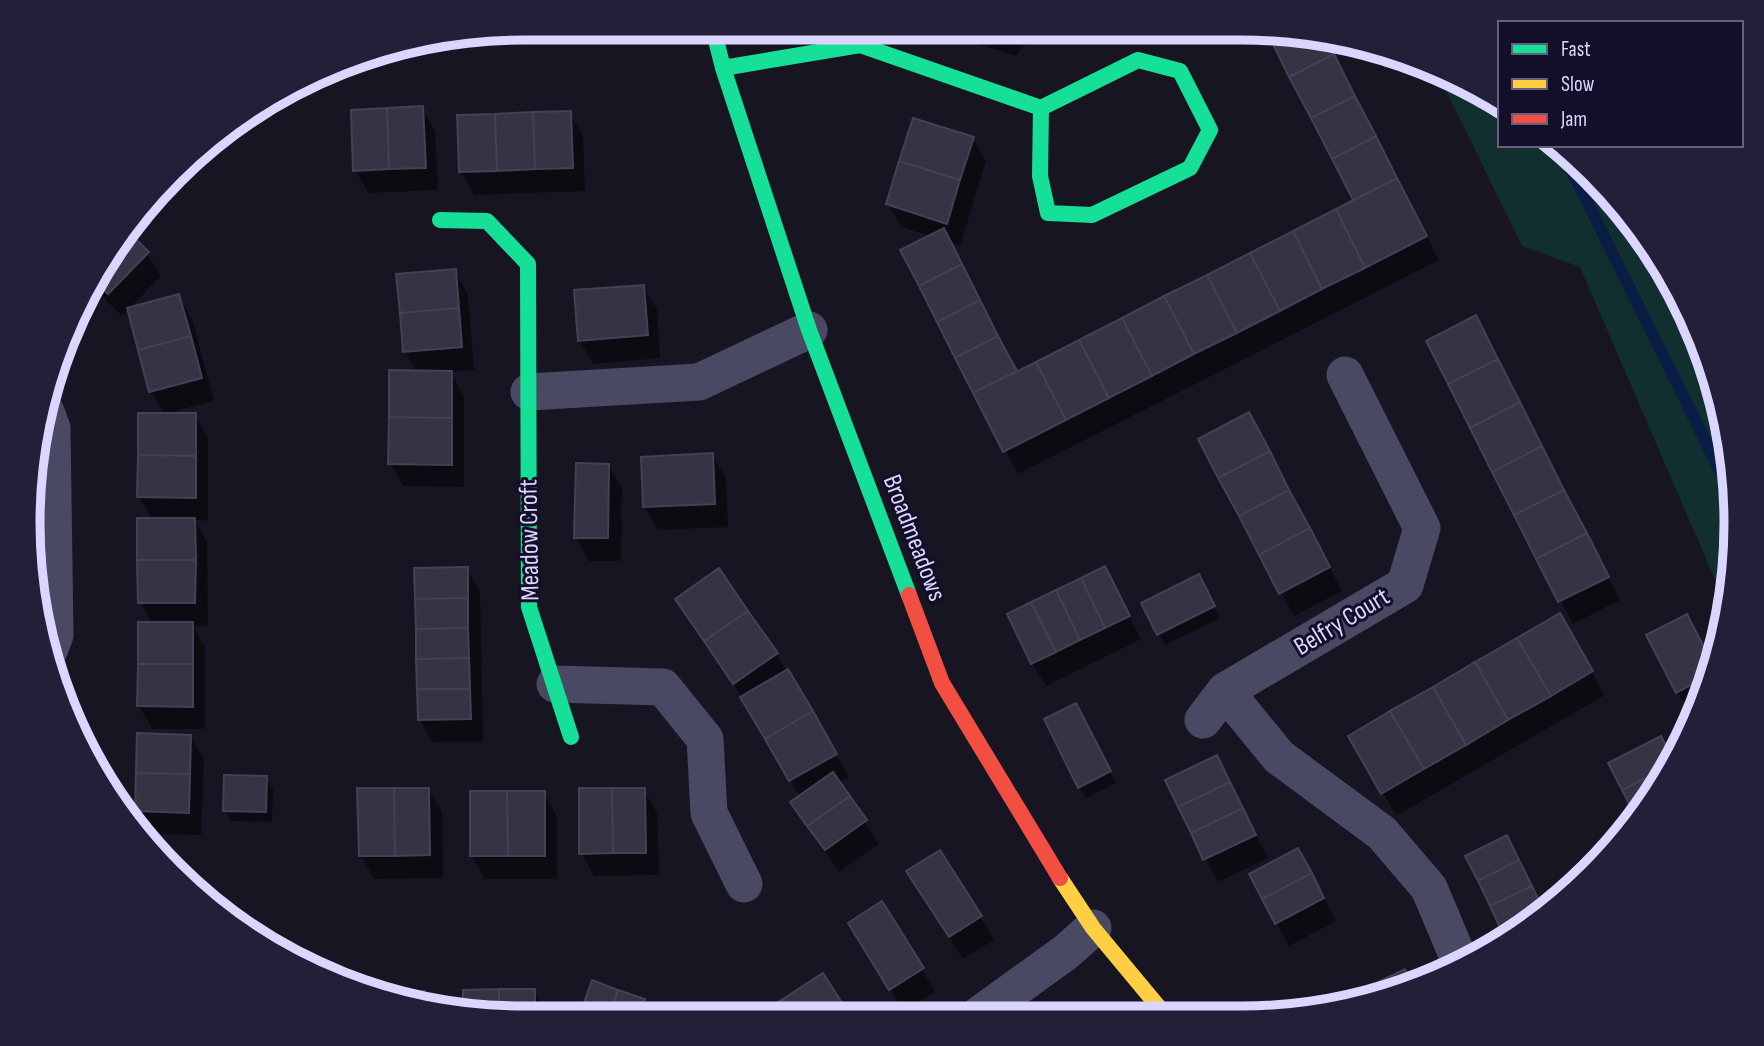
<svg xmlns="http://www.w3.org/2000/svg" width="1764" height="1046" viewBox="0 0 1764 1046" font-family="'Sofia Sans Condensed',sans-serif">
<style>
.green{fill:#122f30}
.shadow{fill:#0007}
.lines{fill:none;stroke-linecap:round;stroke-linejoin:round}
.stream{stroke:#091d45;stroke-width:12}
.building{fill:#363344;stroke:#454056;stroke-width:2}
.street{stroke:#4a4963;stroke-width:37}
.fast{stroke:#16e098;stroke-width:16}
.slow{stroke:#ffcf43;stroke-width:16}
.jam{stroke:#f24e42;stroke-width:16}
.labels{text-anchor:middle;dominant-baseline:central;stroke-width:6;stroke-linejoin:round;paint-order:stroke}
.street-label{font-size:26px;fill:#dbd6ff;stroke:#140f28}
.rim{fill:none;stroke:#dbd6ff;stroke-width:9}
</style>
<rect width="100%" height="100%" fill="#181522"/>
<!-- green -->
<path class="green" d="M1437,72L1500,103V145H1557L1591,173L1653,248L1698,334L1727,427L1736,523L1726,605L1580,267L1522,246Z"/>
<!-- shadow -->
<path class="shadow" d="M951,29H1036L1016,56L956,38Z
M1267,29L1327,40L1439,260L1018,474L903,251L931,236L901,227L888,204L972,138L986,161L960,246L950,242L1017,373L1355,201Z
M422,108L435,131L438,190L368,193L355,170Z
M570,113L583,136L585,191L474,195L461,172Z
M126,232L147,253L161,276L122,316L92,287L112,248Z
M455,271L468,294L474,370L450,372L464,396V487L403,486L390,463L417,372L405,352Z
M643,286L657,309L660,358L593,364L580,341Z
M179,296L192,319L214,401L164,414L151,391Z
M1489,340L1620,600L1573,624L1428,341Z
M195,415L208,438V521L195,520L207,542L208,626H193L205,647V729H152L139,706L152,623L140,602L152,519L139,497Z
M1262,437L1342,591L1294,616L1200,440Z
M712,455L726,478L728,527L658,530L645,507L642,458Z
M608,465L622,488L621,561H589L576,538Z
M1105,568L1141,639L1046,686L1032,663Z
M467,569L480,592L483,742H433L419,719Z
M1204,588L1220,618L1165,645L1159,634Z
M678,599L776,654L787,672L849,777L839,783L879,844L839,872L793,803L800,797L746,703Z
M1559,616L1605,695L1396,816L1351,737Z
M1713,665L1699,710L1691,714L1677,692Z
M1081,716L1116,783L1086,798L1080,787Z
M190,737L204,759L201,835L150,834L137,811Z
M1217,758L1268,858L1218,882L1168,781Z
M266,778L273,789L272,822L231,821L225,810Z
M428,789L442,812L443,878L374,879L361,856Z
M644,790L657,813L659,875L594,876L581,853Z
M544,793L557,816V879H485L472,856Z
M940,852L994,940L963,959L922,895Z
M1311,873L1336,921L1289,946L1276,923Z
M863,946L922,969L935,992L904,1011Z
M465,991H534L547,1017H490L465,1012Z
M373,993H424L431,1005Z
M644,1001L653,1017H581Z"/>
<g class="lines">
<!-- stream -->
<path class="stream" d="M1561,149L1733,497"/>
</g>
<!-- building -->
<path class="building" d="M1280,30L1327,40L1334,54L1289,77L1269,36Z
M1334,54L1355,96L1311,118L1289,77Z
M1355,96L1376,136L1332,159L1311,118Z
M423,106L426,168L389,169L387,108Z
M387,108L389,169L353,171L351,110Z
M571,111L573,168L535,169L533,112Z
M533,112L535,169L497,171L495,114Z
M495,114L497,171L459,172L457,115Z
M913,118L974,137L960,180L899,161Z
M1376,136L1397,178L1353,200L1332,159Z
M899,161L960,180L947,224L886,204Z
M1397,178L1427,236L1365,268L1336,209Z
M1336,209L1365,268L1322,289L1293,231Z
M944,228L962,264L919,286L900,250Z
M127,231L149,252L108,294L95,281L112,248Z
M1293,231L1322,289L1280,311L1250,253Z
M1250,253L1280,311L1237,333L1207,275Z
M962,264L980,300L937,322L919,286Z
M456,269L459,308L400,313L396,274Z
M1207,275L1237,333L1194,354L1164,296Z
M644,285L648,335L578,341L574,290Z
M179,294L191,336L138,350L127,308Z
M1164,296L1194,354L1152,376L1122,318Z
M980,300L998,336L955,358L937,322Z
M459,308L462,347L403,352L400,313Z
M1476,315L1498,359L1448,384L1426,341Z
M1122,318L1152,376L1109,398L1079,340Z
M191,336L202,378L149,392L138,350Z
M998,336L1017,371L973,393L955,358Z
M1079,340L1109,398L1066,420L1036,362Z
M1498,359L1520,402L1470,428L1448,384Z
M1036,362L1066,420L1003,452L973,393Z
M389,370L452,371V418L389,417Z
M1520,402L1542,446L1492,472L1470,428Z
M1249,412L1270,451L1218,478L1198,439Z
M138,413H196V456L138,455Z
M389,417L452,418V465L388,464Z
M1542,446L1564,490L1514,515L1492,472Z
M1270,451L1289,490L1239,516L1218,478Z
M713,453L715,504L643,507L641,457Z
M138,455L196,456V498L137,497Z
M576,463L609,464L608,538H574Z
M1289,490L1310,528L1259,555L1239,516Z
M1564,490L1587,533L1536,559L1514,515Z
M137,518H195L196,560H137Z
M1310,528L1330,567L1279,594L1259,555Z
M1587,533L1609,577L1558,602L1536,559Z
M137,560H196L195,603H138Z
M1105,566L1130,616L1105,628L1081,578Z
M468,567V598L415,599L414,568Z
M719,568L748,611L704,641L675,599Z
M1199,574L1215,606L1157,635L1141,603Z
M1081,578L1105,628L1080,640L1056,590Z
M1056,590L1080,640L1056,652L1031,602Z
M468,598V628L416,629L415,599Z
M1031,602L1056,652L1031,664L1007,614Z
M748,611L778,653L733,684L704,641Z
M1560,613L1593,671L1551,696L1517,638Z
M1687,614L1713,665L1710,675L1676,693L1646,635Z
M138,622H193V664H138Z
M468,628L469,658L416,659V629Z
M1517,638L1551,696L1508,720L1475,662Z
M469,658L470,689H417L416,659Z
M1475,662L1508,720L1466,745L1433,687Z
M138,664H193V707L137,706Z
M788,669L813,711L765,739L740,697Z
M1433,687L1466,745L1424,769L1390,711Z
M417,689H470L471,719L418,720Z
M1076,703L1111,771L1078,788L1044,719Z
M813,711L837,754L789,781L765,739Z
M1390,711L1424,769L1381,794L1348,736Z
M137,733L191,735L190,774L136,773Z
M1661,736L1673,759L1670,766L1622,790L1608,763Z
M1217,755L1230,782L1178,807L1165,780Z
M1670,766L1652,798L1636,817L1622,790Z
M833,772L850,796L807,826L790,802Z
M136,773L190,774L189,813L135,811Z
M224,775L267,776L266,812L223,811Z
M1230,782L1243,808L1191,833L1178,807Z
M357,788H394L395,856H359Z
M394,788H429L430,855L395,856Z
M579,788H612L613,853L579,854Z
M612,788H645L646,853H613Z
M470,791H507L508,856H470Z
M507,791H545V856H508Z
M850,796L867,820L825,850L807,826Z
M1243,808L1256,835L1203,860L1191,833Z
M1507,835L1519,860L1478,881L1465,856Z
M1298,848L1312,873L1262,899L1249,874Z
M940,850L982,916L949,937L906,871Z
M1519,860L1532,886L1490,906L1478,881Z
M1312,873L1324,898L1275,924L1262,899Z
M1532,886L1544,911L1502,932L1490,906Z
M882,901L924,968L889,990L848,923Z
M1544,911V912L1506,939L1502,932Z
M1405,969L1413,986L1386,995L1380,981Z
M823,973L851,1017H794L783,999Z
M592,980L618,990L609,1017H579Z
M1380,981L1386,995L1358,1000L1354,993Z
M499,989V1017L463,1011V990Z
M499,989H535V1017H499Z
M618,990L645,999L638,1017H609Z
M425,991V1004L389,997V992Z
M783,999L794,1017H754Z"/>
<g class="lines">
<!-- street -->
<path class="street" d="M529,392L699,382L809,330
M46,412L52,428L55,635L49,651
M555,684L663,687L705,739L709,813L744,884
M1225,691L1279,757L1382,833L1429,888L1461,964
M1203,720L1225,691L1405,585L1422,528L1345,375
M976,1017L1066,952L1093,928"/>
<!-- fast -->
<path class="fast" d="M713,28L723,68L809,330L909,595
M723,68L860,45L1041,108L1138,60L1180,71L1210,130L1190,168L1092,215L1048,213L1040,176L1041,108
M440,220L487,221L528,264L529,607L571,737"/>
<!-- slow -->
<path class="slow" d="M1060,878L1093,928L1167,1017"/>
<!-- jam -->
<path class="jam" d="M909,595L942,683L1060,878"/>
</g>
<g class="labels">
<!-- street labels -->
<g class="street-label">
<text transform="translate(914 538) rotate(69)">Broadmeadows</text>
<text transform="translate(530 540) rotate(-91)">Meadow Croft</text>
<text transform="translate(1342 622) rotate(-31)">Belfry Court</text>
</g>
</g>
<!-- crop -->
<path d="M0 0H1764V1046H0ZM523 40H1241A483 483 0 0 1 1724 523V523A483 483 0 0 1 1241 1006H523A483 483 0 0 1 40 523V523A483 483 0 0 1 523 40Z" fill="#241f39" fill-rule="evenodd"/>
<path class="rim" d="M523 40H1241A483 483 0 0 1 1724 523V523A483 483 0 0 1 1241 1006H523A483 483 0 0 1 40 523V523A483 483 0 0 1 523 40Z"/>
<!-- legend -->
<rect x="1498" y="21" width="245" height="126" fill="#140f28" stroke="#645f7e" stroke-width="2"/>
<rect x="1512" y="44" width="35" height="10" fill="#16e098" stroke="#645f7e" stroke-width="2"/>
<text x="1561" y="56" font-size="21" fill="#dbd6ff">Fast</text>
<rect x="1512" y="79" width="35" height="10" fill="#ffcf43" stroke="#645f7e" stroke-width="2"/>
<text x="1561" y="91" font-size="21" fill="#dbd6ff">Slow</text>
<rect x="1512" y="114" width="35" height="10" fill="#f24e42" stroke="#645f7e" stroke-width="2"/>
<text x="1561" y="126" font-size="21" fill="#dbd6ff">Jam</text>
</svg>
